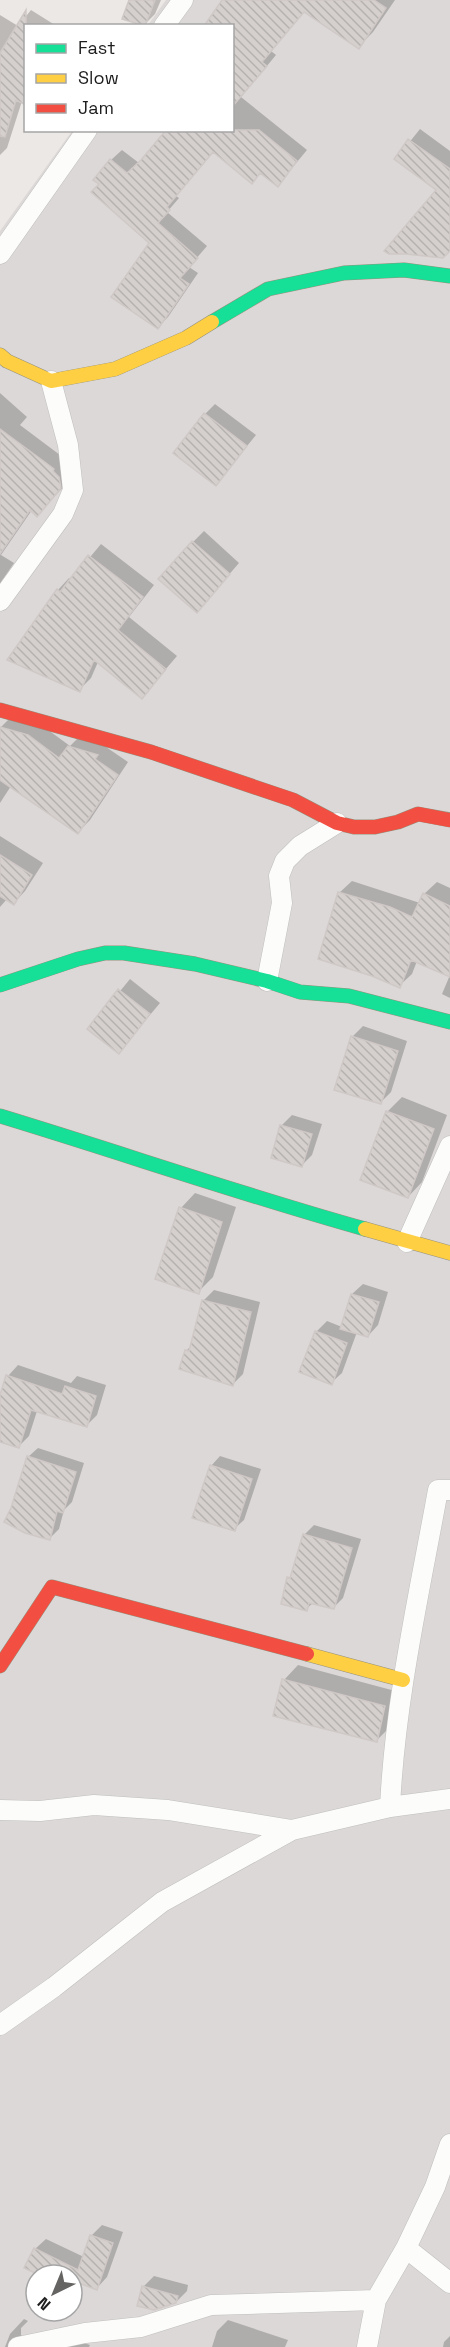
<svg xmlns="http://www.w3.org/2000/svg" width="450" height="2347" viewBox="0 0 450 2347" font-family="'Space Grotesk',sans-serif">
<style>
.residential{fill:#dbd8d7;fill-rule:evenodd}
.shadow{fill:#0003}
.building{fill:url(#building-back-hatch);stroke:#cfc8c6;stroke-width:1.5}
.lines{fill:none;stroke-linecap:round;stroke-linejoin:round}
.street-casing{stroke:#c1bfbe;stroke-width:21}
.fast-casing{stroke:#97917c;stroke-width:15}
.slow-casing{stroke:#97917c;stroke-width:15}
.jam-casing{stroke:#97917c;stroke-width:15}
.street{stroke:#fcfcfb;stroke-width:20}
.fast{stroke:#16e098;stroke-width:14}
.slow{stroke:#ffcf43;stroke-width:14}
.jam{stroke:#f24e42;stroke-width:14}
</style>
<defs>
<pattern id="building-back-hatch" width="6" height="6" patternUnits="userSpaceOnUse" patternTransform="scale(1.5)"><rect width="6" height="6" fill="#d5d0ce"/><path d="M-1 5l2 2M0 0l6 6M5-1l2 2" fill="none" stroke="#b6b2b0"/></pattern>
</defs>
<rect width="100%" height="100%" fill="#ece8e5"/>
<!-- residential -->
<path class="residential" d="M166,0H450V2347H0V231L72,131L232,130V26L148,25ZM36,2275H72V2311H36Z"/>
<!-- shadow -->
<path class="shadow" d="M131,0H161L155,14L144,25Z
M223,0H314L271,51L276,55L241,97L307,150L278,185L261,172L251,182L214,150L176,196L179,198L167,212L207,246L189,267L198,273L168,317L158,327L151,243L101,184L111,160L122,150L139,163L232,130V26Z
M323,0H395L373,32L358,47Z
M31,10L55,25L26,26L22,101L7,148L0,155V15L18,26Z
M420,129L450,151V250L439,190L396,159Z
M0,393L27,417L20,425L64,458L70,480L37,515L32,510L1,555L14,563L1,582L0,588Z
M215,404L256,435L216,484L205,414Z
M204,531L239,563L207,600L193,542Z
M101,544L154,585L129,617L177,656L142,697L98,662L91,678L79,690L58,590L69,578L71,580Z
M12,716L40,724L70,746L81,735L106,747L128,762L90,820L78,832L11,786L0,803V728Z
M0,836L43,863L25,891L14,903L7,899L0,907Z
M352,881L420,903L424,894L437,882L450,888V998L442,994L450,975L417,961L412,974L399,986L339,893Z
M130,979L160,1003L119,1052L89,1029Z
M363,1026L407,1041L391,1092L380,1103L352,1037Z
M402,1097L447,1115L422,1182L408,1197L387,1112Z
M292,1115L322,1124L312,1155L302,1165L272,1157L282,1125Z
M195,1193L236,1207L213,1277L198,1292L181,1208Z
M363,1284L388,1292L378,1325L368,1336L357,1332L342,1373L331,1383L316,1332L327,1321L342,1327L352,1294Z
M214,1290L260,1302L243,1374L232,1385L181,1368L187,1350L192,1345L204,1300Z
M18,1365L71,1383L77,1376L106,1385L97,1415L86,1426L37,1411L29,1436L19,1446L0,1440V1400L8,1376Z
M38,1448L84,1463L72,1502L64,1510L59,1529L50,1538L12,1509L28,1457Z
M220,1456L261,1469L244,1520L234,1529L211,1466Z
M314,1525L361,1539L343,1598L333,1608L313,1603L306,1609L289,1578L293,1574L305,1534Z
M298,1665L399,1692L391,1726L376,1741L284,1680Z
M102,2225L123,2232L107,2277L97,2288L74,2280L72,2282V2275H42L35,2249L46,2239L84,2257L92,2235Z
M154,2276L188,2285L187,2291L176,2302L143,2287Z
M24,2319L28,2321L21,2328V2335L25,2340L18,2347H5L10,2334Z
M228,2320L288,2340L285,2347H212L217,2331Z
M450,2336V2347H443L444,2342Z
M72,2339L90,2345L89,2347H31Z"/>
<!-- building -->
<path class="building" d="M129,0H155L145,26L122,19Z
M222,0H374L386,8L359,49L304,12L262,62L267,66L232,107V26H204Z
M26,10V105L16,100L5,137L0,136V53Z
M166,130H259L297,161L278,187L260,173L252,184L213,152L167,207L170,210L158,223L198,258L180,278L189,284L158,329L111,297L149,243L91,192L99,184L93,180L110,159L127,173L141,160Z
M408,139L450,169V251L443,258L406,254H389L384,251L436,190L394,159Z
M204,413L247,446L216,486L173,453Z
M0,429L54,469L53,471L59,477L61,488L37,517L30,510L0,554Z
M192,541L230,574L197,613L158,579Z
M88,555L143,597L118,630L166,669L142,699L94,660L80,692L7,660L57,589L60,592Z
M0,727L28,735L59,758L68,746L98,755L95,759L118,775L78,834L0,780Z
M0,855L32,875L14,905L0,896Z
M338,892L390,907L412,917L423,893L450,906V977L411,960L400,988L372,976L318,959Z
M118,989L150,1014L119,1054L87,1029Z
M351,1036L398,1051L381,1104L334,1090Z
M386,1111L434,1129L408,1198L360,1180Z
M280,1125L312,1134L302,1167L271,1158Z
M179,1207L222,1222L199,1294L155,1279Z
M351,1294L379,1302L368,1337L340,1329Z
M202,1300L251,1312L233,1386L179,1369L185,1350L189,1351Z
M315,1331L347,1343L332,1385L299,1372Z
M6,1375L62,1394L65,1386L96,1396L87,1427L31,1410L19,1448L0,1442V1395Z
M27,1456L76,1472L63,1513L57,1511L50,1540L25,1533L4,1522L11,1508Z
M210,1465L252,1479L235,1531L192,1518Z
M303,1534L352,1548L334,1609L309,1603L307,1611L281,1604L287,1577L290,1578Z
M282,1679L385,1706L377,1742L273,1716Z
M90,2235L113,2243L97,2290L74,2281L76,2275H39L24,2268L34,2248L78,2270Z
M142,2286L178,2296L176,2303L154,2310L137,2306Z"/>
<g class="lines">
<!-- street casing -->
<g class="street-casing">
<path id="street" d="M164,26L183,0
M0,254L87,130
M0,601L63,514L73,490L68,445L51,381
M267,981L282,903L279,876L285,861L300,846L337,823
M407,1242L450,1146
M390,1807C395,1700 419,1595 438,1490H450
M0,1810L40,1811L94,1805L168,1810L292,1830L390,1807L450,1799
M0,2025L54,1987L162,1902L292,1830
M406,2248L450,2283
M18,2347L85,2333L141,2327L211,2305L376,2300
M367,2347L376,2300L406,2248L435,2187L450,2144"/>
</g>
<!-- fast casing -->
<g class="fast-casing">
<path id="fast" d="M212,322L268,289L344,273L404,270L450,276
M0,985L78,959L105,953H124L195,964L267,981L300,992L349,996L450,1022
M0,1116C122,1153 243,1195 365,1229"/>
</g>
<!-- slow casing -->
<g class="slow-casing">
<path id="slow" d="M0,355L7,361L51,381L115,369L186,338L212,322
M365,1229L450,1253
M307,1654L403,1680"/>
</g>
<!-- jam casing -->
<g class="jam-casing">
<path id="jam" d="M0,710L151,752L293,800L337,823L354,827H375L398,822L418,814L450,820
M0,1666L52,1587L307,1654"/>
</g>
<!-- street -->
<use href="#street" class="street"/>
<!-- fast -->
<use href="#fast" class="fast"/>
<!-- slow -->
<use href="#slow" class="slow"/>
<!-- jam -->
<use href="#jam" class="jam"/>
</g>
<!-- legend -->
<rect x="24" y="24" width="210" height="108" fill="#ffffff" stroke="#a5a5a5" stroke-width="1.5"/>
<rect x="36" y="44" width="30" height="9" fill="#16e098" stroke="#a5a5a5" stroke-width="1.5"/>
<text x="78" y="54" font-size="18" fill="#1d1d1d">Fast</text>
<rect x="36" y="74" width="30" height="9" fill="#ffcf43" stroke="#a5a5a5" stroke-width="1.5"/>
<text x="78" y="84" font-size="18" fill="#1d1d1d">Slow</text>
<rect x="36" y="104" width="30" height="9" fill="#f24e42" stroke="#a5a5a5" stroke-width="1.5"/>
<text x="78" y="114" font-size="18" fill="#1d1d1d">Jam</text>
<!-- north arrow -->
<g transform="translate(54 2293) rotate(223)"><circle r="28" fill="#ffffff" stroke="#a5a5a5" stroke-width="1.5"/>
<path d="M0-4.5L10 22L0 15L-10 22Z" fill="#656463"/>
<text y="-9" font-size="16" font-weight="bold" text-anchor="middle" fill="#1d1d1d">N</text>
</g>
</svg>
